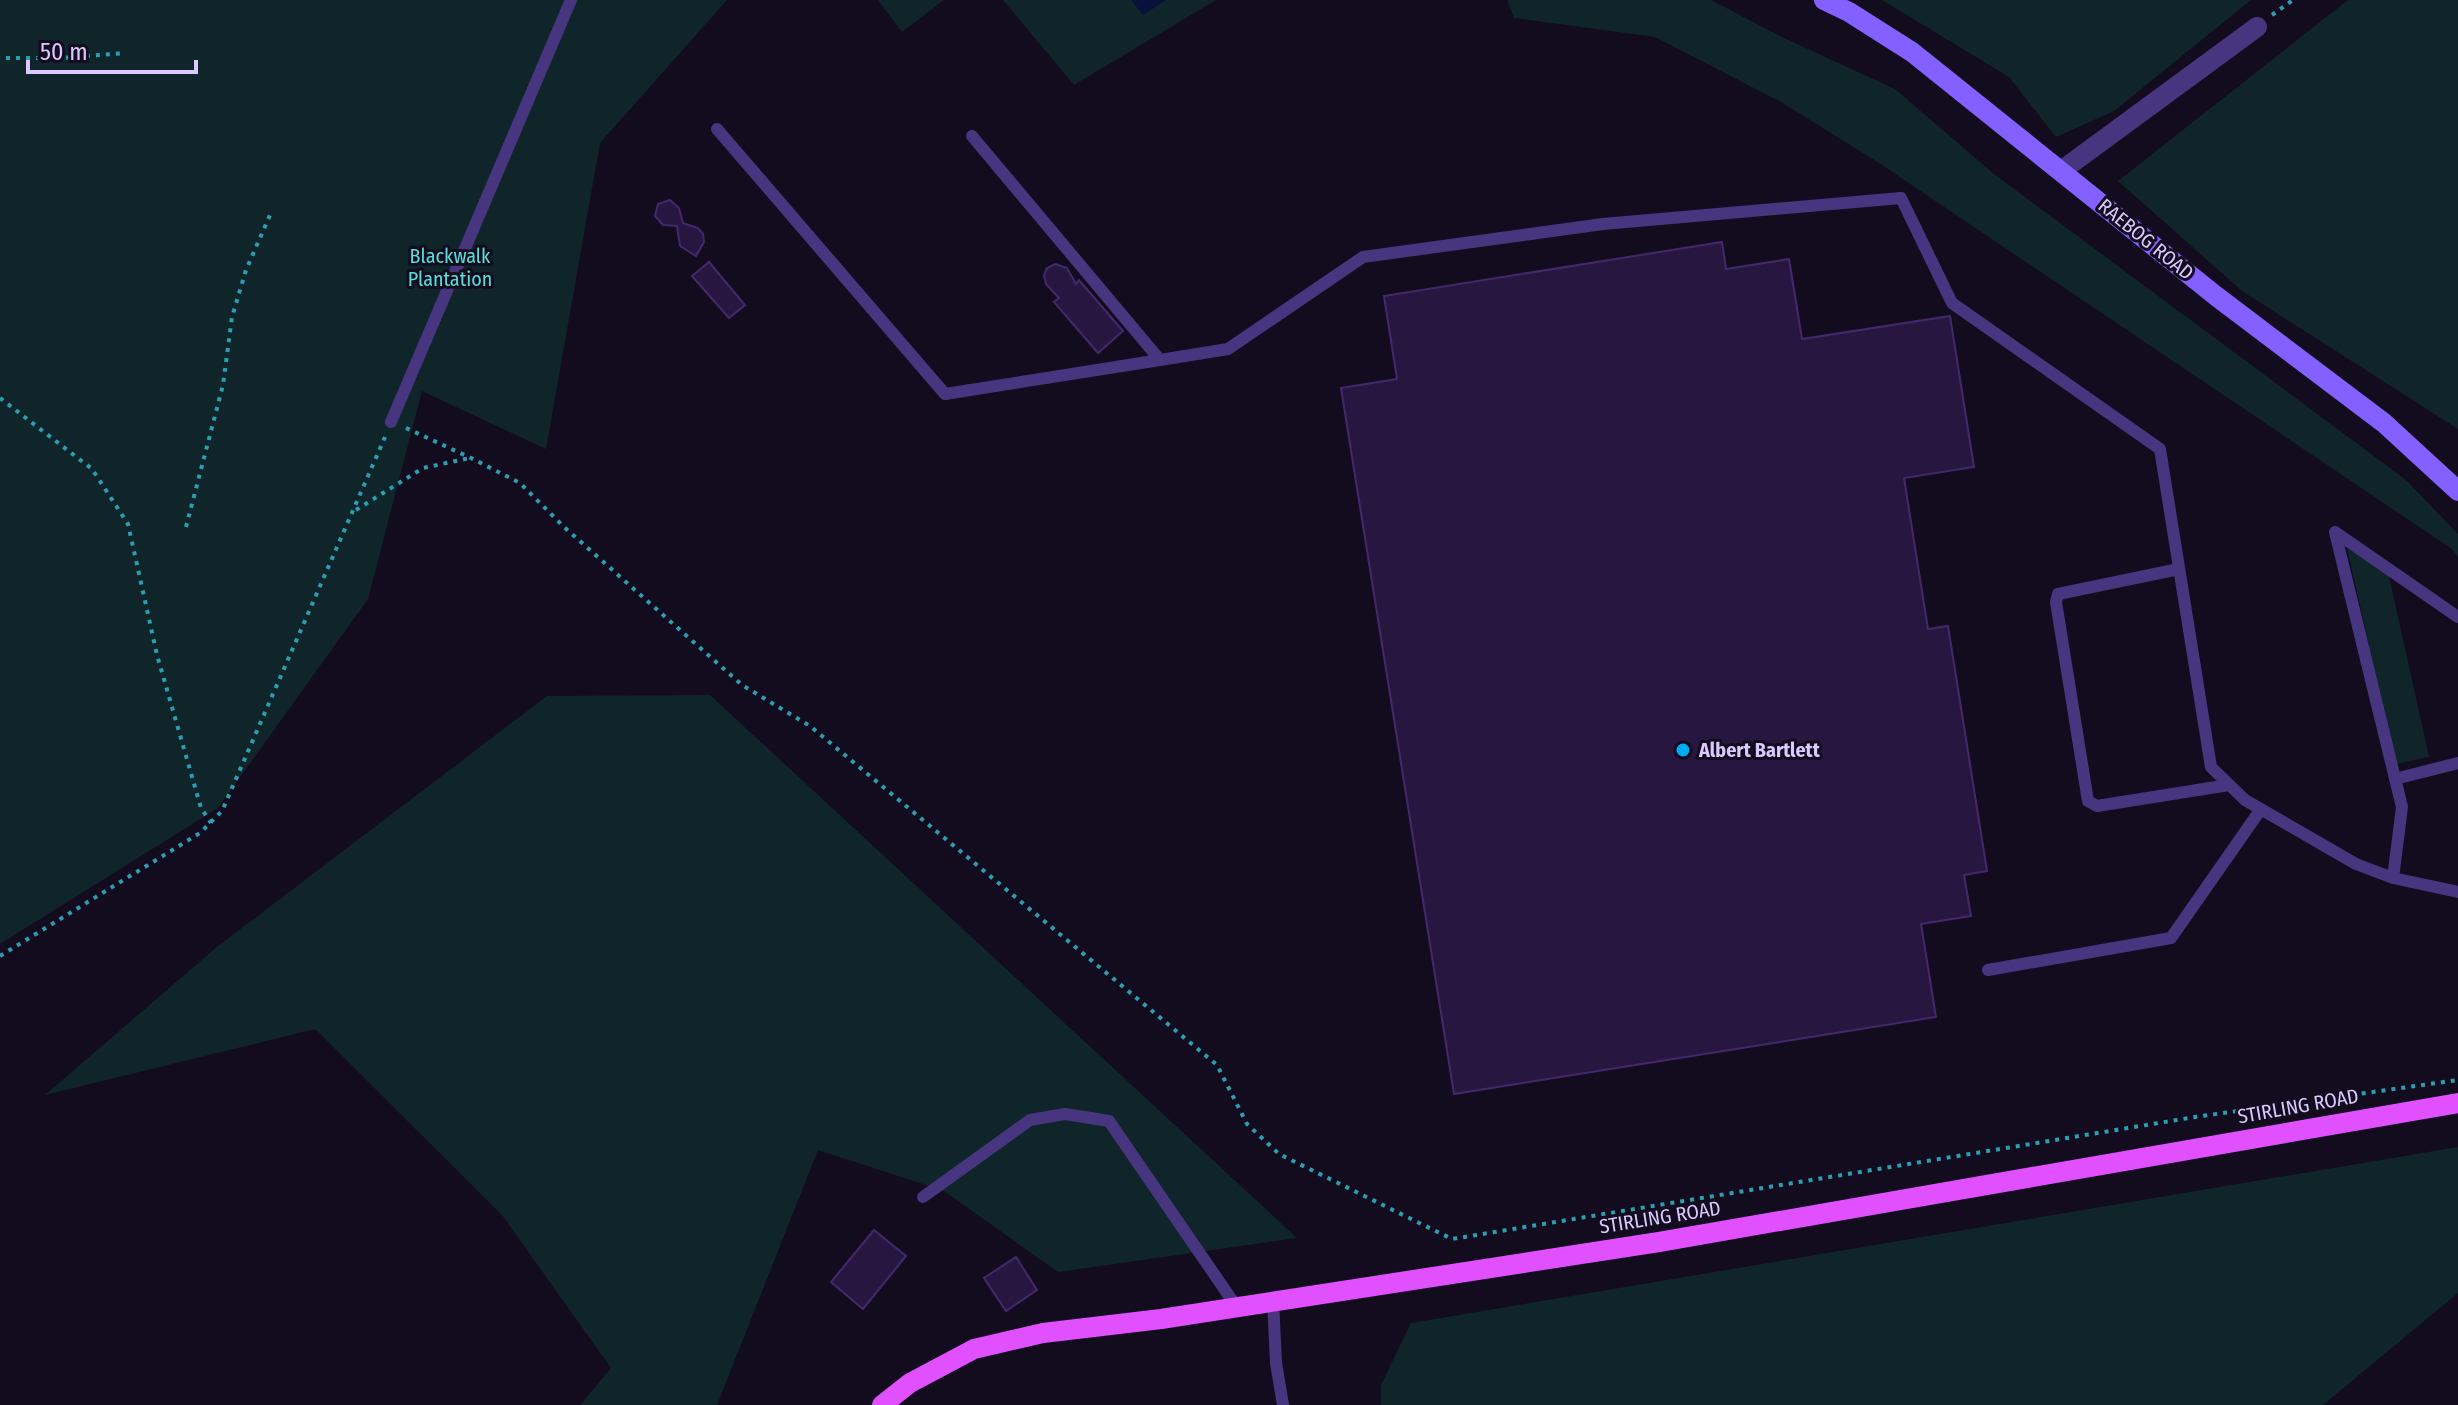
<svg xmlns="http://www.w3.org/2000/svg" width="2458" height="1405" viewBox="0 0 2458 1405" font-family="'Fira Sans Condensed',sans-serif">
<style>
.green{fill:#0f2529}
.water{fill:#08113b}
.building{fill:#271740;stroke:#43296c;stroke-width:2}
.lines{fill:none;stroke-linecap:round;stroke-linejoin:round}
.path{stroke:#2b9fb1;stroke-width:4;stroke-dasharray:4 6;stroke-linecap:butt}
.lane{stroke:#47367f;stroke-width:12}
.street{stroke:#47367f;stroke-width:20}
.secondary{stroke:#8360ff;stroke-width:20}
.primary{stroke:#e050ff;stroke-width:20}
.poi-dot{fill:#00adf4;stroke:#130c1f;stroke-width:3}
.labels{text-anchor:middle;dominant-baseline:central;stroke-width:6;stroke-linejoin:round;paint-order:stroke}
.street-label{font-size:20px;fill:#dac9ff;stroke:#130c1f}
.park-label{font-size:20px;fill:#54e0d8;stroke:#130c1f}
.poi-label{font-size:20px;font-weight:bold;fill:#dac9ff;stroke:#130c1f;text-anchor:start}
</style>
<rect width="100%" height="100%" fill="#130c1f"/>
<!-- green -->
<path class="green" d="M0,0H727L600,143L546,449L422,391L368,599L218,808L0,944Z
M878,0H944L902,32Z
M1003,0H1216L1074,85Z
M1507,0H1711L1784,38L1895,89L1994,174L2406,480L2458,534V557L2452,549L1879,163L1781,102L1655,37L1514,18Z
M1882,0H2251L2114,111L2056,137L2009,77Z
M2348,0H2458V429L2242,291L2118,181Z
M2347,548L2388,572L2429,757L2396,764Z
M710,695L1297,1238L1058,1272L944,1191L818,1150L717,1405H580L611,1368L502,1215L315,1029L45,1095L218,946L547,696Z
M2458,1147V1293L2323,1405H1381V1385L1411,1323Z"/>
<!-- water -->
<path class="water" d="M1131,0H1166L1143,15Z"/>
<!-- building -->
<path class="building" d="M670,200L679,208L683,223L698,228L703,234L704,242L696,256L680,246L677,226L663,225L655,216L658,204Z
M1722,242L1726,269L1789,259L1802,339L1950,316L1974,467L1904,478L1928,629L1948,626L1987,871L1964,875L1971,916L1921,924L1936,1017L1454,1094L1341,388L1397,379L1384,296Z
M709,262L745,305L729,318L692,276Z
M1055,264L1067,268L1076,284L1079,280L1123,331L1098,353L1054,302L1059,298L1046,284L1044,275L1047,268Z
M874,1230L906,1256L863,1309L831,1282Z
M1016,1257L1037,1290L1006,1311L984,1278Z"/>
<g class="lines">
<!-- path -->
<path class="path" d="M2272,15L2293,0
M6,58H62L125,53
M0,398L92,469L128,524L157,655L201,808L211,823
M406,428L471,458L520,483L564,527L742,685L810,726L1217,1065L1247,1124L1279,1154L1452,1239L2195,1117L2458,1080
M356,510L423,468L470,458
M186,527L223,385L232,317L246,270L270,215
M0,956L200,833L222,811L385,437"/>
<!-- lane -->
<path class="lane" d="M717,129L945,394L1160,360
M972,136L1160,360L1228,349L1363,257L1603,224L1901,198L1952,303L2160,449L2211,767L2245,800L2356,864L2393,878L2458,892
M391,422L571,0
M2179,569L2058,594L2056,602L2088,801L2097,806L2229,785
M2395,779L2458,763
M2393,878L2402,807L2335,532L2458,617
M1988,970L2171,938L2261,809
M923,1197L1030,1120L1065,1114L1109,1121L1236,1306
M1273,1300L1276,1363L1283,1405"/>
<!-- street -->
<path class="street" d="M2061,171L2257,27"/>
<!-- secondary -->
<path class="secondary" d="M1824,0L1849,12L1912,52L2216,296L2384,423L2458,491"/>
<!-- primary -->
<path class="primary" d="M882,1405L910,1383L974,1349L1043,1333L1161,1319L1659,1242L2458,1103"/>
</g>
<!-- markers -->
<circle class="poi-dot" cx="1683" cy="750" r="8"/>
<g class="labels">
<!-- street labels -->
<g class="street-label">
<text transform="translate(2146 239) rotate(39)">RAEBOG ROAD</text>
<text transform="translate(2298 1106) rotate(-10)">STIRLING ROAD</text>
<text transform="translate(1660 1217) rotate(-9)">STIRLING ROAD</text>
</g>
<!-- park labels -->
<g class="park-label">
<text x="450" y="256">Blackwalk<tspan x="450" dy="23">Plantation</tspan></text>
</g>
<!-- poi labels -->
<g class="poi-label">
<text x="1699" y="750">Albert Bartlett</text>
</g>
</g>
<!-- scale -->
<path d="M28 60v12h168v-12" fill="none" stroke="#dac9ff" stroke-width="4"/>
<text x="40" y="60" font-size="24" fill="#dac9ff" stroke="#130c1f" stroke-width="6" paint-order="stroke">50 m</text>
</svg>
